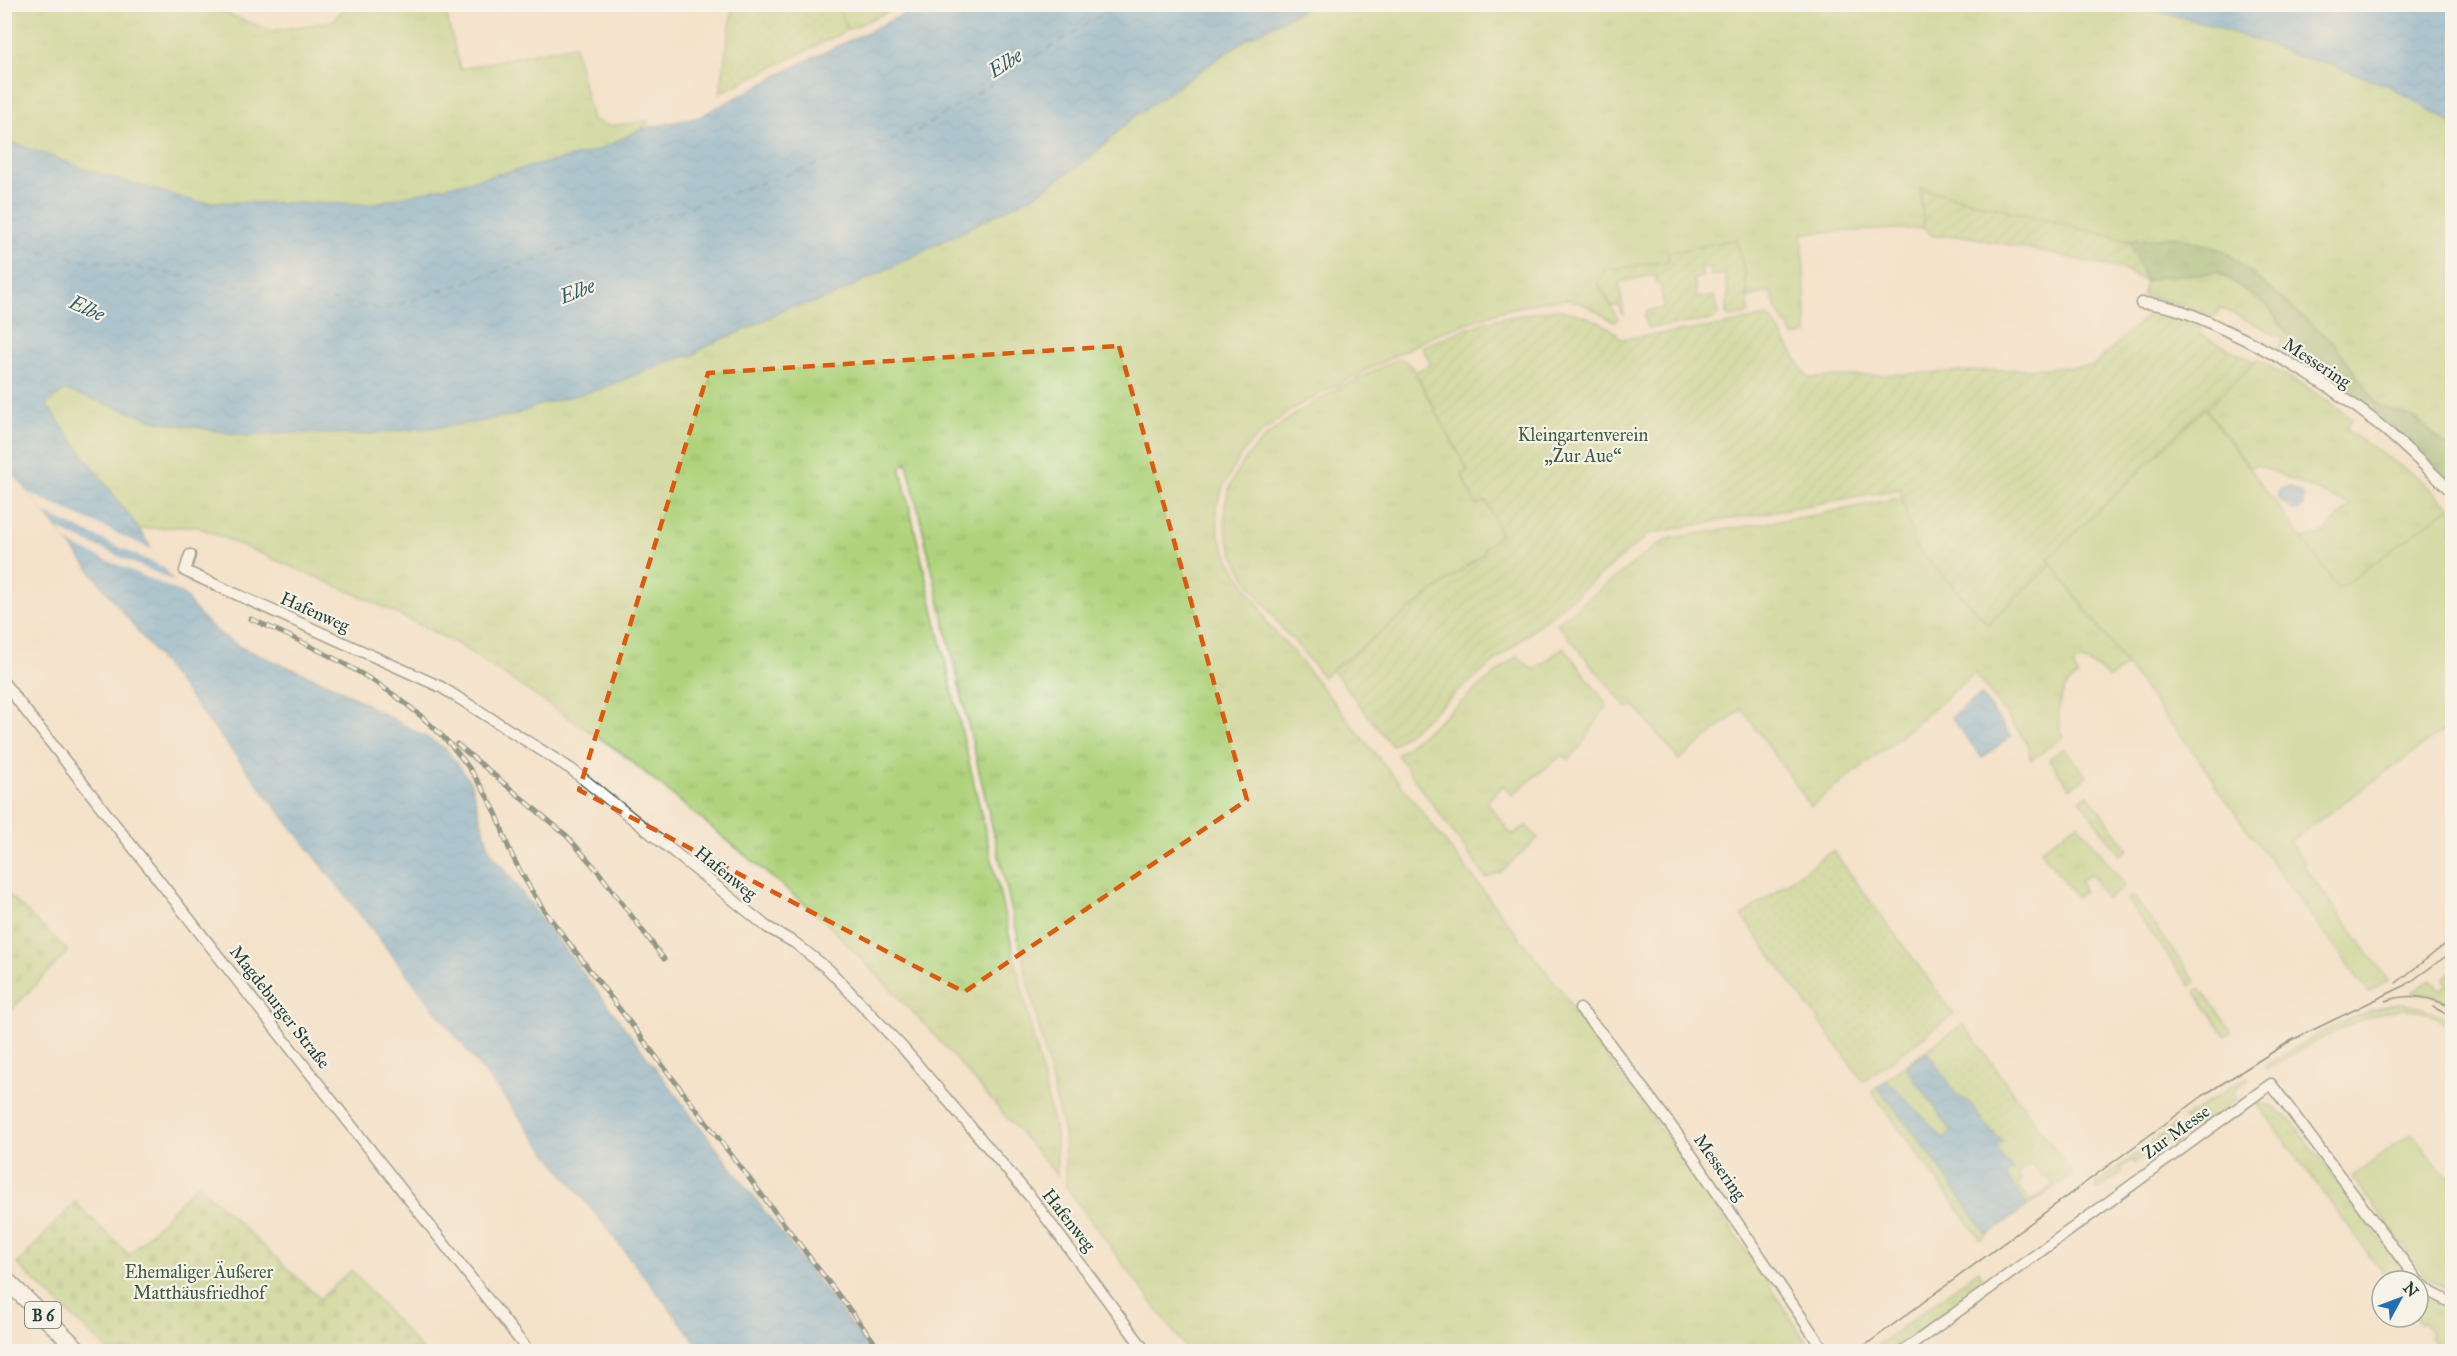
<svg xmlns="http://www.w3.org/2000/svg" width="2457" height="1356" viewBox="0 0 2457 1356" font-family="'IM FELL Great Primer',serif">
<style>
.grass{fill:url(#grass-tufts);stroke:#678858;stroke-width:1.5}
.forest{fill:url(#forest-crowns);stroke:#557950;stroke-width:1.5}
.cemetery{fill:url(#cemetery-stones);stroke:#678858;stroke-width:1.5}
.park{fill:url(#park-dots);stroke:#678858;stroke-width:1.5;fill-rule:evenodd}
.garden{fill:url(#garden-furrows);stroke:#678858;stroke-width:1.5}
.pitch{fill:#afd37c;stroke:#678858;stroke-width:1.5}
.water{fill:url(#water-waves);stroke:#3d7083;stroke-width:1.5}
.pier{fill:#f4e2ca}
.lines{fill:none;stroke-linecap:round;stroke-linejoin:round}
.ferry{stroke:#315c63;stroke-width:1.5;stroke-dasharray:8 6;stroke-linecap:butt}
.minor-casing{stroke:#3f564a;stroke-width:13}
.primary-casing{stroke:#3f564a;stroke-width:19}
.minor{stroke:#fff;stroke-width:10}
.primary{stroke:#fff;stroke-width:16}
.tram{stroke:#1f3d34;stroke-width:1.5}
.rail-casing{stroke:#1f3d34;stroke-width:5}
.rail{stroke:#f7f3e8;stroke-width:3;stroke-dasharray:9;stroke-linecap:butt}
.marked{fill:none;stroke:#de580e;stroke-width:4.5;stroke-dasharray:12 8;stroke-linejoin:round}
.labels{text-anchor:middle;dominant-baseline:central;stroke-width:4.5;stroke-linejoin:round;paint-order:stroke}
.shield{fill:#f7f3e8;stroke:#60746a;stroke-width:1.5}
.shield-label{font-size:16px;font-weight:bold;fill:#1f3d34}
.street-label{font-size:18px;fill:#1f3d34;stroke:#f7f3e8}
.park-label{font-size:18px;fill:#3c5b42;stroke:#f7f3e8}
.water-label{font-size:20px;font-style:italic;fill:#315c63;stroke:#f7f3e8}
</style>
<defs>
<pattern id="grass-tufts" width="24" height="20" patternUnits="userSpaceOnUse" patternTransform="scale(1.5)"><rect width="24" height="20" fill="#afd37c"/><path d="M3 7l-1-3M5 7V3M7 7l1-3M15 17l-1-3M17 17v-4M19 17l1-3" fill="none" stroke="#96b66c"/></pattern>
<pattern id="forest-crowns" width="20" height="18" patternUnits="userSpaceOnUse" patternTransform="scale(1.5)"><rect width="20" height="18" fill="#8bb56c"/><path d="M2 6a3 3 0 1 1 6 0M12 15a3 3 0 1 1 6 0" fill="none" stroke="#71945a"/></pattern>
<pattern id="cemetery-stones" width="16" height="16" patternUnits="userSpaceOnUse" patternTransform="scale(1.5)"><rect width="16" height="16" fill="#afd37c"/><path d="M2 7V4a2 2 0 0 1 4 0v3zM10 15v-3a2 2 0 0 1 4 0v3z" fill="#96b66c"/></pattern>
<pattern id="park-dots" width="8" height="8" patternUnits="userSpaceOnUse" patternTransform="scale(1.5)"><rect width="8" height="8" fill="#afd37c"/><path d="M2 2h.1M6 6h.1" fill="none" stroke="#96b66c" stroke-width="1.8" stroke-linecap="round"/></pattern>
<pattern id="garden-furrows" width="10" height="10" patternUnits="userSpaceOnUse" patternTransform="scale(1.5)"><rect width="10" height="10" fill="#afd37c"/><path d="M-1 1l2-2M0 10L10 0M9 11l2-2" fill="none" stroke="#96b66c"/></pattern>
<pattern id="water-waves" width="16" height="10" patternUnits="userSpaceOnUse" patternTransform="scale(1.5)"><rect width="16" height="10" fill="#5ba3d2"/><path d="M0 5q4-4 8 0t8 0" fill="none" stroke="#4b86ab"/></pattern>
</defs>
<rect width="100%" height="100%" fill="#f7f3e8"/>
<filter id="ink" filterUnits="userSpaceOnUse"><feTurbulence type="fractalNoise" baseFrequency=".0167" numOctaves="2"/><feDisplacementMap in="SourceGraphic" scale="12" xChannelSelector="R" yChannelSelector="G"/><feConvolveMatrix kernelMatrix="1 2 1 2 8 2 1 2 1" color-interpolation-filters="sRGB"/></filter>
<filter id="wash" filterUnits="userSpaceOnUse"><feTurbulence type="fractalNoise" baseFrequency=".008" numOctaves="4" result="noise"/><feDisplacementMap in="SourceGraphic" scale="24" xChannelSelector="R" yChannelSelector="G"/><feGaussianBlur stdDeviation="1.35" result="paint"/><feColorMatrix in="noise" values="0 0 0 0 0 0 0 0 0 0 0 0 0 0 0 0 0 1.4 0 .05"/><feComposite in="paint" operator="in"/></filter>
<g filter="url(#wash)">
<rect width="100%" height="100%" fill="#f4e2ca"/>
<!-- grass -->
<path class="grass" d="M4,5H205L271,31L332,21L348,5H444L460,69L574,45L592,120L608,126L646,121L648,123L641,129L597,151L372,204L197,202L100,174L5,140Z
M837,5H901L848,30Z
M1311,5H2129L2197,21L2268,44L2298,57L2323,62L2391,87L2452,123V451L2415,418L2378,405L2364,386L2225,251L2175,236L2129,241L1921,188L1924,228L1802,233L1807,334L1794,337L1776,308L1771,292L1748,297L1744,270L1668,253V261L1598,284L1618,319L1614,322L1586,305L1567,299L1544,301L1501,311L1437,334L1319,394L1292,409L1260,434L1245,449L1234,467L1223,487L1216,507L1218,532L1228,558L1261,609L1267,624L1290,648L1412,799L1565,996C1593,1043 1629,1085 1661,1130C1712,1199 1760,1270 1806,1342L1802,1351H1188L1066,1187L1064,1134L907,462L900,467L1056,1135L1057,1175L930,1030L826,922L619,751L456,643L367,599L196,526L139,529L46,405L65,390L158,421L247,436L293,433L361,435L465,424L515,415L539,405L600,389L666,362L695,354L712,343L751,327L791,306C803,308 819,300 831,297L1033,196L1090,158L1133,117L1248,38Z
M2218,272L2267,305L2291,339L2285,354L2278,350L2283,338L2220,307L2216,317L2175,302L2142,297L2146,281L2160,277Z
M1398,359L1404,360L1412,367L1468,471L1477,505L1486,501L1501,534L1483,550L1484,553L1323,677L1292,638L1284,631C1265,603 1239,574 1229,542C1199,448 1333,391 1398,359Z
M2257,359L2311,390L2352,419L2346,430L2420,479L2450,507L2339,590L2302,539L2322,535L2350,505L2256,464L2250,468L2205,408Z
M1903,497L1914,545L1988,624L2052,564L2127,665L2109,678L2095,666L2079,660L2073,665L2078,676C2056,689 2056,716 2063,737L2031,760L2028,744L1975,673L1896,740L1811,806L1742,709L1679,760L1634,705L1628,709L1557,623L1656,546L1671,538L1822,514Z
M1564,647L1607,705L1581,746L1569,759L1562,755L1512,795L1503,785L1487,802L1512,835L1526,826L1538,838L1501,872L1486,878L1397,755L1517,656L1534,670Z
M2064,748L2087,776L2070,788L2049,759Z
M2088,795L2128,849L2120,855L2080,800Z
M2078,823L2124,884L2121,890L2106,899L2091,873L2080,881L2084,892L2076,897L2041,850Z
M2133,896L2196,982L2190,986L2127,900Z
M2452,971V1004L2427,994L2414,993L2413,991L2431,980L2439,990L2448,984L2444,978Z
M2200,988L2232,1031L2226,1036L2195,992Z
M2398,1004C2419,1005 2434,1011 2452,1021V1028C2441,1021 2429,1012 2415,1010C2377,1002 2301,1050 2267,1069L2264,1066C2301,1044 2356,1009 2398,1004Z
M2247,1076L2249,1079L2233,1092L2237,1099L2198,1128L2183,1119Z
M2259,1103L2274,1106L2295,1125L2411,1281H2389L2258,1105Z
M2174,1126L2178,1143L2174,1146L2168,1139L2134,1163L2132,1160L2120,1169L2122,1172L2098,1190L2095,1185Z
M1979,1270L1983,1281L1986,1279L1988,1283L1895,1351L1869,1352Z
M2418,1289L2430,1299L2452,1308V1351H2441L2430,1337L2433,1334L2423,1321L2420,1323L2416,1317H2418Z"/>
<!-- forest -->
<path class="forest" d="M2175,236L2225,251L2335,344L2378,405L2415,418L2452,451V483C2401,432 2349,390 2285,354L2291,339L2267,305L2218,272L2160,277L2146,281L2129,241Z"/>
<!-- cemetery -->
<path class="cemetery" d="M5,891L68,951L5,1017H4Z
M197,1184L320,1299L351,1270L423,1351H109L17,1264L75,1202L129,1255Z"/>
<!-- park -->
<path class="park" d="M733,5H837L848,30L720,93Z
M1830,852H1834L1954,1014L1863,1081L1742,916Z
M1963,1024L2073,1174L1981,1240L1872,1092L1887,1080L1886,1079ZM2031,1164L2043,1178L2047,1176L2054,1185L2031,1202L2018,1184L2022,1181L2017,1174Z"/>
<!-- garden -->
<path class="garden" d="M1920,188L2129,241L2146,281L2121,269L2039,251L1964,236H1933L1924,228Z
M1736,239L1744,270L1749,314L1731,317L1726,315L1728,294L1725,274L1711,276L1709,267L1701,268L1702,277L1694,279L1697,298L1714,296L1718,315L1712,320L1648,328L1644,316L1648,311L1664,308L1660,284H1656L1655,275L1619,282L1624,316L1618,305L1613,307L1598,284L1604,270L1668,261V253Z
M1555,309C1575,312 1609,321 1621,339L1721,326L1767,316L1773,321L1808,378L2092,366L2153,311L2200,327L2199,334L2255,362L2049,559L2052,564L1988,624L1914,545L1900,489L1651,533L1392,746L1332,670L1484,553L1483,550L1501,534L1486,501L1476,505L1462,475L1468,471L1415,372L1431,364L1422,347L1460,331L1493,320Z"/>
<!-- pitch -->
<path class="pitch" d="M2205,408L2339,589L2450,507L2452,510V724L2289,842L2305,863L2303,865L2388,980L2369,993L2215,786V781L2175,727L2171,725L2048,559Z
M2412,1133L2441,1171L2452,1178V1293L2428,1279L2352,1177Z"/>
<!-- water -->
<path class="water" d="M923,5H1311L1248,38L1133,117L1090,158L1033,196L831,297C819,300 803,308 791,306L751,327L704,347L692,356H684L600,389L539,405L515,415L465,424L361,435L293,433L247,436L158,421L65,390L46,404L139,529L163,568L199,615L220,634L240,647L334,686L445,748L470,781L490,851L871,1351H703L5,462V140L100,174L197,202L372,204L597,151L641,129L699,117L802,63Z
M2129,5H2452V123L2391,87L2323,62L2298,57L2268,44L2197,21Z
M2289,486L2303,495V506L2298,511L2293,510L2277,497L2279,490Z
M1981,695L2011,736L1982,758L1951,717Z
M1927,1051L1955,1093L1970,1103L1989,1129L2003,1142L1996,1148L2013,1170L2006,1175L2027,1205L1987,1235L1913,1131L1878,1088L1887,1080L1944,1139L1952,1132L1906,1067Z"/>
<!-- pier -->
<path class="pier" d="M29,493L153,550L165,568L43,512Z
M57,529L176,582L187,595L68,543Z"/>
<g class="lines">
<!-- ferry -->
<path class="ferry" d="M4,231L33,251L385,309L917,131L1119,4"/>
</g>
</g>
<g filter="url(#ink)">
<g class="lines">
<!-- minor casing -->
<g class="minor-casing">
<path id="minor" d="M2141,303C2170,304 2197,316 2223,329C2280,355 2342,392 2389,433C2411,452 2431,472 2452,492
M190,555L185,571L441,687L571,769L767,927L795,943L829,970L903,1048L1033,1200L1146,1352
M4,683L529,1352
M1580,1009L1603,1035L1680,1138L1825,1352
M2418,1281L2432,1293L2452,1303
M1902,1352L2271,1084L2418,1281"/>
</g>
<!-- primary casing -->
<g class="primary-casing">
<path id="primary" d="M4,1278L81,1352"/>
</g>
<!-- minor -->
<use href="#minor" class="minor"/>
<!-- primary -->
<use href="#primary" class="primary"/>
<!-- tram -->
<path class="tram" d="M2396,983L2452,939
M2386,1001C2409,992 2431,997 2452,1007
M2433,1007L2452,1017
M1856,1352L2204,1095L2292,1040L2406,985L2452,952"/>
<!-- rail casing -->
<g class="rail-casing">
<path id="rail" d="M251,619C335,655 430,702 479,783C485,793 492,804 497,815C502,827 505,841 511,853C520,873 532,891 543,909L882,1352
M457,744L567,836L597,870L664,959"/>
</g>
<!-- rail -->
<use href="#rail" class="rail"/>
</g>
</g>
<!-- marked area -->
<path d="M0 0H2457V1356H0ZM1119,346L1247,800L964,992L579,790L708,373Z" fill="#f4e2ca" fill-opacity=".55" fill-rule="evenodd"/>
<path class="marked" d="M1119,346L1247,800L964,992L579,790L708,373Z"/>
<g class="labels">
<!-- shield labels -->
<rect class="shield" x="25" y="1302" width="36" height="26" rx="4.5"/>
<g class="shield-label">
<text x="43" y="1315">B 6</text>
</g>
<!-- street labels -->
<g class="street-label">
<text transform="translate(2317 363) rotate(33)">Messering</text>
<text transform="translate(315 612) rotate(24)">Hafenweg</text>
<text transform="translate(726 873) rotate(39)">Hafenweg</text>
<text transform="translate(280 1007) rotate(52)">Magdeburger Straße</text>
<text transform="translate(2176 1132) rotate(-36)">Zur Messe</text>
<text transform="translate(1720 1167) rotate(55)">Messering</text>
<text transform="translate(1069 1220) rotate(52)">Hafenweg</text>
</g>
<!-- park labels -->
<g class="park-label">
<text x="1583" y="435">Kleingartenverein<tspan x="1583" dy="21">„Zur Aue“</tspan></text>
<text x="199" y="1272">Ehemaliger Äußerer<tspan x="199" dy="21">Matthäusfriedhof</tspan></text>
</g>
<!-- water labels -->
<g class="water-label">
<text transform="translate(1005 63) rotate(-33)">Elbe</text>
<text transform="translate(577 291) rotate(-21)">Elbe</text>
<text transform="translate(87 308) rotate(24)">Elbe</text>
</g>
</g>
<!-- margin -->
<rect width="2457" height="1356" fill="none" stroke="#f7f3e8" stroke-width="24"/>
<!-- north arrow -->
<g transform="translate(2400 1299) rotate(49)"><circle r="28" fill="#f7f3e8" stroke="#a1aaa0" stroke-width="1.5"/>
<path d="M0-4.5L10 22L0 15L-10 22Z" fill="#1f6fb2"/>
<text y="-9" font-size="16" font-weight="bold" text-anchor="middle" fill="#1f3d34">N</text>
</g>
</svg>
